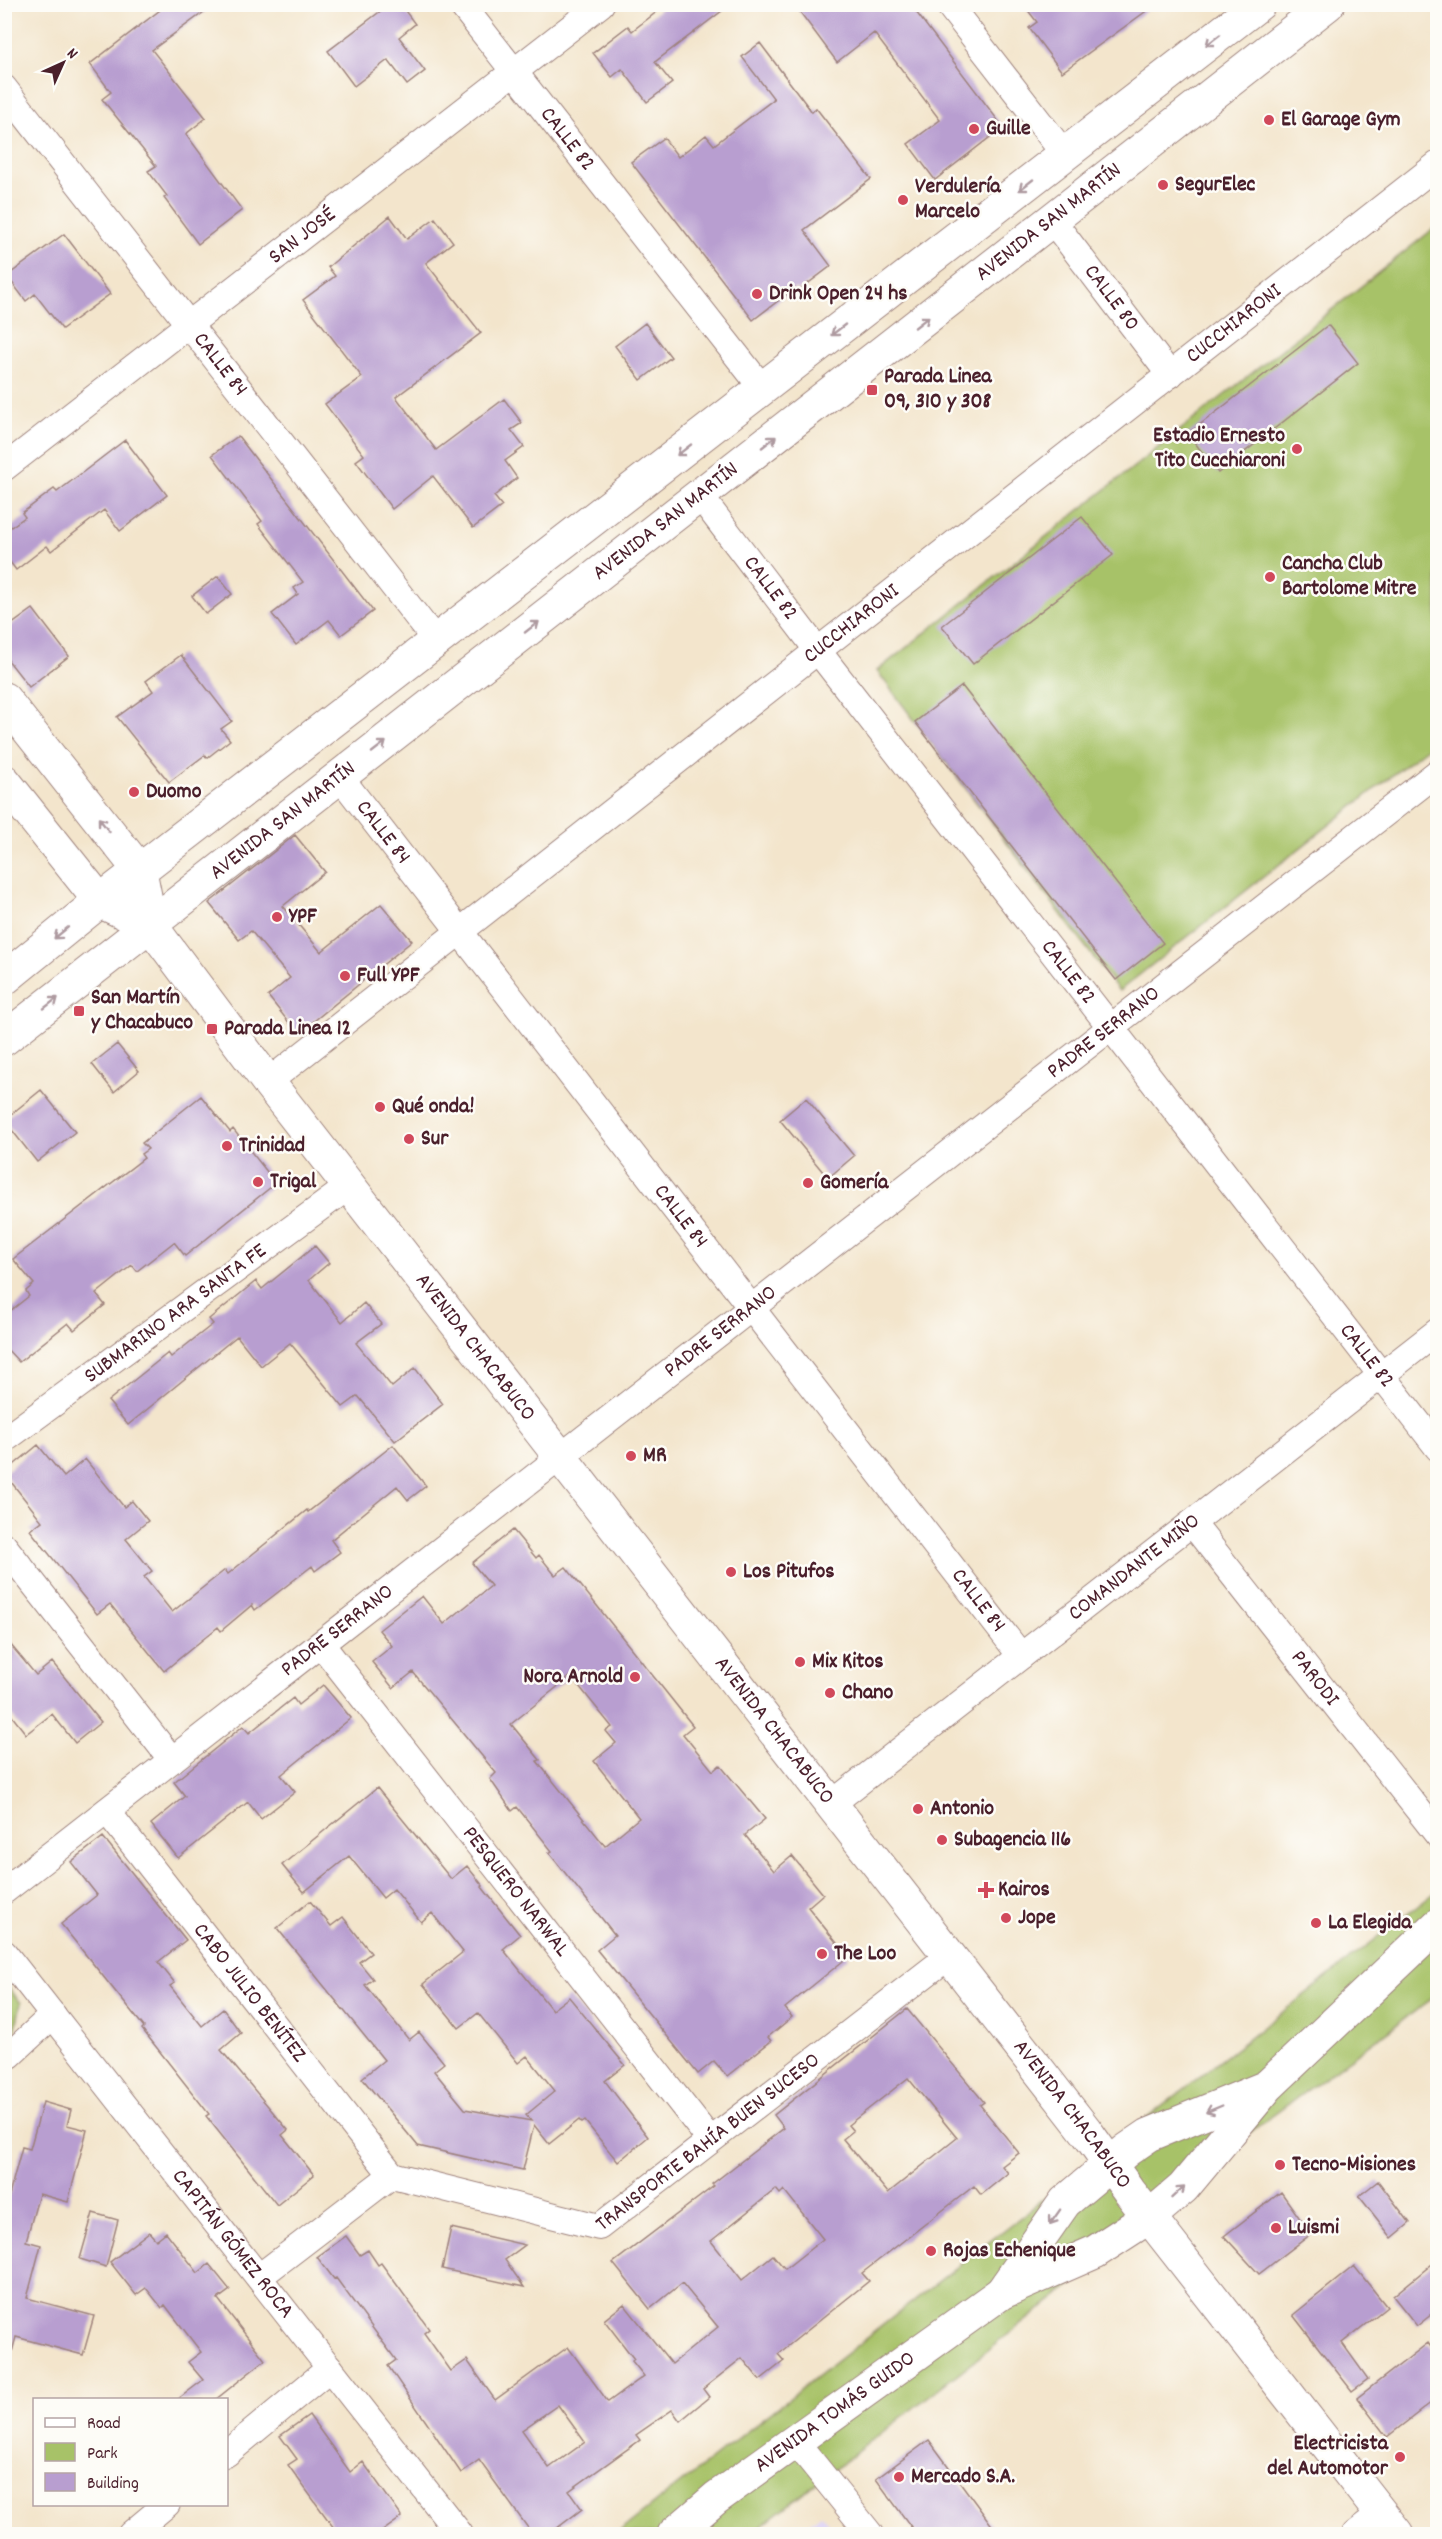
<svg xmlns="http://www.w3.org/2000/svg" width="1442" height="2539" viewBox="0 0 1442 2539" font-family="Dekko,sans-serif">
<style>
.built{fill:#dfd5f5}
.green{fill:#a7c268;stroke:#78704a;stroke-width:1.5}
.building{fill:#b89ed0;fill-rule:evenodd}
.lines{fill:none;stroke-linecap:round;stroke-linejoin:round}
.minor-casing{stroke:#9e827c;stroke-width:28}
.secondary-casing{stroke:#9e827c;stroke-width:35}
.primary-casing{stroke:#9e827c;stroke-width:35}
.minor{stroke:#fff;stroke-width:26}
.secondary{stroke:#fff;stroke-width:33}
.primary{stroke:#fff;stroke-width:33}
.oneway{stroke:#ae9aa0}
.poi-dot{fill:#d1495b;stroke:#fdfcf7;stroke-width:2}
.labels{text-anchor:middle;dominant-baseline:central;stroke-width:5;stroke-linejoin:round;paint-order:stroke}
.poi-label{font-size:22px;font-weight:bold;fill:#4a1f2b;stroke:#fdfcf7;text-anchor:start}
.street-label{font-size:22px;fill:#4a1f2b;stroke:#fdfcf7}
</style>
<rect width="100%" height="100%" fill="#fdfcf7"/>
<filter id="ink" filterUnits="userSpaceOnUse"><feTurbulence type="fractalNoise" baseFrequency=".0167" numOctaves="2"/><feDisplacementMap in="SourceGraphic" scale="12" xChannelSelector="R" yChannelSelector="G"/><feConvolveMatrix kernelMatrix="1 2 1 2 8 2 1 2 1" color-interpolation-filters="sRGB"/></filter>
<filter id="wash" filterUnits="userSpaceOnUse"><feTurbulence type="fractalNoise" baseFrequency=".008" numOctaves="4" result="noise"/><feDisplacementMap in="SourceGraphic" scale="24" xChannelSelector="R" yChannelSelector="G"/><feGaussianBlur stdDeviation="1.35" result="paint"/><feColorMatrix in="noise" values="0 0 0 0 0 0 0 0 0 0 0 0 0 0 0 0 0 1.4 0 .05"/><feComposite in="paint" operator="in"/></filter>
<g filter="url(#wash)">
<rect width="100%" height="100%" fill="#f3e5cc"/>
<!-- built -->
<path class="built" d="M821,2514L837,2534H794Z"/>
<!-- green -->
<path class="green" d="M1437,226V740L1119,991L877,671Z
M1437,1891V1995L1249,2133L1153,2222L751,2534H616Z
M4,1982L21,2003L14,2037H5Z"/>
<g id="blocks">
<!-- building -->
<path class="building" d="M168,4H215L152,50L206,118L186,134L242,210L198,244L164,198L167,196L148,171L156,166L102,99L111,92L90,64Z
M390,4H400L415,24L399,37L425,71L407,85L388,60L354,86L328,51Z
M667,4H731L655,62L672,83L647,102L622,69L612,77L593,53L628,26L632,31Z
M794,4H910L1003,127L935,180L908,144L940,120L874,33L837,62Z
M1023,4H1156L1062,72L1029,28L1037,22Z
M760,43L812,112L816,108L871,179L804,230L831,266L798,291L795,288L753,320L631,162L664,138L678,157L706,135L714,145L774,99L742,57Z
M390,216L407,239L435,218L453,242L426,263L481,333L396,397L436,450L504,399L522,423L511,430L524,447L505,461L517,478L494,496L502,506L473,528L433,476L392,509L356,461L364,455L325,404L362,377L303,300L335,276L328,267Z
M64,234L110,294L62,329L35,294L26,301L7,276Z
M645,323L671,357L641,380L615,346Z
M1328,325L1358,363L1218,473L1188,434Z
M238,436L373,611L341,635L329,620L296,645L272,614L298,594L294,588L303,582L258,524L262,521L212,455Z
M125,440L167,495L120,531L104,510L51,551L47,546L16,570L4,554V532L25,517L22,513L54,489L57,492Z
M1082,517L1113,555L973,664L942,626Z
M218,576L232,594L206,614L192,596Z
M33,609L69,656L29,687L4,655V630Z
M181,655L232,721L221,729L230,740L207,758L205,755L169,782L117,717L153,691L146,681Z
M962,686L1163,943L1116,980L915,722Z
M295,835L325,872L283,906L321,952L381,904L412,941L298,1034L268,996L290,978L251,931L239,940L209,903Z
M117,1044L139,1071L114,1092L92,1064Z
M41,1090L75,1132L37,1162L4,1120Z
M201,1096L230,1132L233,1129L276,1183L185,1256L174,1242L137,1271L132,1265L96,1294L105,1305L74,1330L68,1323L19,1362L4,1346V1316L29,1296L26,1291L34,1284L13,1259L144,1158L141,1154L148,1149L142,1143Z
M806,1098L854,1156L828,1178L780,1120Z
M315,1246L329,1263L309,1280L342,1322L364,1303L381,1324L356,1343L392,1387L415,1368L443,1404L395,1441L358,1396L343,1407L290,1343L261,1366L237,1336L128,1425L108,1401L168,1353L171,1357L213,1324L209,1319L256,1281L262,1289Z
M38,1445L64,1477L85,1459L124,1507L132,1501L148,1521L126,1539L152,1571L144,1577L172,1612L225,1570L228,1574L307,1510L308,1512L393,1445L426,1486L408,1500L397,1486L331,1540L340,1552L315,1571L312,1566L255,1610L252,1605L221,1631L218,1627L164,1671L110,1604L97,1614L30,1530L42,1521L4,1473Z
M513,1530L536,1558L539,1555L555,1575L566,1567L693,1726L683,1734L713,1771L720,1765L765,1819L745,1835L774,1871L792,1856L823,1894L808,1907L848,1957L785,2008L792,2017L768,2037L771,2041L727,2076L714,2061L698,2074L597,1950L615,1935L549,1853L552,1851L517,1807L512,1811L490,1779L496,1773L413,1672L393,1688L372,1662L392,1646L379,1630L422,1596L444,1624L491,1586L472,1563ZM571,1676L612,1727L606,1731L616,1743L594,1761L639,1818L605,1846L537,1761L540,1760L511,1724Z
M4,1637L36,1675L52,1662L101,1722L75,1743L52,1714L26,1734L4,1706Z
M323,1685L351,1718L281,1775L295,1792L261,1819L248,1802L178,1858L151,1824L185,1796L174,1782L243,1726L249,1733L293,1698L298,1705Z
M377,1788L451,1879L467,1866L483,1886L482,1887L520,1935L503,1949L552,2010L569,1997L625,2065L605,2081L648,2137L618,2162L585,2121L582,2123L579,2120L549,2144L534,2125L523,2170L418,2146L362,2078L384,2060L277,1928L310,1901L331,1926L343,1917L371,1953L359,1962L373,1979L365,1985L409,2040L419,2032L444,2063L434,2071L465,2109L531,2121L526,2115L555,2091L527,2056L518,2063L478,2013L459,2028L423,1984L463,1952L432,1913L421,1922L394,1889L383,1898L349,1856L304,1892L282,1865Z
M103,1837L186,1940L158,1962L175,1983L170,1986L202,2026L223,2009L241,2033L221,2050L288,2130L282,2135L314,2175L277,2205L206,2116L209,2114L142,2029L144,2027L61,1924L97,1895L71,1862Z
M907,2009L984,2102L980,2105L1019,2153L1002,2166L1008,2173L981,2195L974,2186L862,2273L869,2281L778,2354L784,2361L760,2380L742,2358L703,2389L709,2397L680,2421L672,2410L636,2435L640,2440L569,2491L582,2509L548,2535H533L479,2460L461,2473L388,2366L396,2360L336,2278L334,2279L317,2257L346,2236L360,2255L368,2250L378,2265L381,2263L429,2329L424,2333L451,2371L467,2360L495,2400L568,2347L608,2402L644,2376L632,2361L634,2359L604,2320L624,2304L672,2364L718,2327L682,2283L650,2309L613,2263L714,2186L712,2184L784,2128L774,2115ZM908,2078L957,2138L888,2193L843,2139L853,2131L848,2125ZM776,2189L780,2194L784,2190L823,2239L785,2269L773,2255L742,2280L711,2241ZM558,2405L585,2442L549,2468L522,2430Z
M43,2102L71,2110L67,2125L87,2130L68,2202L39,2194L26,2241L41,2245L27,2298L94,2316L83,2355L16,2337L12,2352L4,2351V2214L22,2147L30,2149Z
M1378,2181L1410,2223L1392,2238L1359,2196Z
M1281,2192L1311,2234L1259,2274L1224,2236Z
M93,2213L118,2220L106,2267L80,2259Z
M451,2228L525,2245L505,2260L524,2287L442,2269Z
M149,2232L156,2240L166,2232L198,2273L209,2264L230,2290L218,2299L265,2360L215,2400H177L203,2380L188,2362L201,2352L165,2305L162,2308L146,2288L136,2295L110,2262Z
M1437,2260V2310L1417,2326L1393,2296Z
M1354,2266L1387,2307L1342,2343L1368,2379L1352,2391L1293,2315Z
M1428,2343L1437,2355V2398L1387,2437L1357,2398Z
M309,2415L350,2472L363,2462L402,2517L377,2535H339L288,2465L297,2459L280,2436Z
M929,2440L999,2535H917L876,2479Z"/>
</g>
</g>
<g filter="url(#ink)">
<use href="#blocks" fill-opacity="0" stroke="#9e827c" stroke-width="1.5"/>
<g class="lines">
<!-- minor casing -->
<g class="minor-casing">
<g id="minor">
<path id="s1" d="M461,4L763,389"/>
<path d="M948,4L1065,155"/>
<path id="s2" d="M4,88L436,641"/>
<path id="s3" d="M1052,220L1170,375"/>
<path id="s4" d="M4,468L601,4"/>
<path id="s5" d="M700,496L818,651L1438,1448"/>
<path id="s6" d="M340,777L1021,1656"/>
<path id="s7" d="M268,1082L1438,164"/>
<path id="s8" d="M4,1440L348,1187"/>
<path id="s9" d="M1192,1523L1438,1835"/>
<path d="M4,1546L172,1760"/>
<path id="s10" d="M321,1644L710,2140"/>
<path id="s11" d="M830,1805L1438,1331"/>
<path id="s12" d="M107,1811L392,2175"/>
<path id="s13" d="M4,1891L1438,772"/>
<path id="s14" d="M4,1953L460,2534"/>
<path d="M4,2055H10L53,2015"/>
<path id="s15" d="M259,2277L392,2175L599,2227L949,1956"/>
<path d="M795,2441L870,2534"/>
<path d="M226,2454L330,2368"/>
<path d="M131,2534L167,2504"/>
<path d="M1355,2534L1381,2514"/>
</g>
</g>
<!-- secondary casing -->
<g class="secondary-casing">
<g id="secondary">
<path d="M1002,2292L1065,2202L1127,2150L1149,2135L1264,2088"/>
<path id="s16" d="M674,2534L716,2498L1001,2293L1095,2252L1149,2217L1183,2188L1268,2086L1438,1925"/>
</g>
</g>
<!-- primary casing -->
<g class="primary-casing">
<g id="primary">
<path id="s17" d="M4,699L140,871L151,926L268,1082L1086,2131L1129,2191L1397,2534"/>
<path d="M4,781L100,901L151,926"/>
<path d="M4,979L100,901L1259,4"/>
<path id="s18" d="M4,1039L1328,4"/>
</g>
</g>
<!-- minor -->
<use href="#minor" class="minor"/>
<!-- secondary -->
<use href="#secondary" class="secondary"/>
<!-- primary -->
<use href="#primary" class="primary"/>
</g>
<!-- one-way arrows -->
<defs><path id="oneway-shaft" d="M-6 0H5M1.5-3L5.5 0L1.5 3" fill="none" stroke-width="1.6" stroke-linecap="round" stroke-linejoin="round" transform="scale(1.5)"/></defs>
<g class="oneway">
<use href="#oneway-shaft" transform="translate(1213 40) rotate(142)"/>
<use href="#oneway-shaft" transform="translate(1026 185) rotate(142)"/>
<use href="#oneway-shaft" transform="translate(922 322) rotate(-38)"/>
<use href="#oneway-shaft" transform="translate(838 330) rotate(142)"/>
<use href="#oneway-shaft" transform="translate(769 442) rotate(-38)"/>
<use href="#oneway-shaft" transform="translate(684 450) rotate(142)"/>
<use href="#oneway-shaft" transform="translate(532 627) rotate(-38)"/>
<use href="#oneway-shaft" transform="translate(379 747) rotate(-38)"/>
<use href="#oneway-shaft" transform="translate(104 825) rotate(-128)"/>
<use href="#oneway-shaft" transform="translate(61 933) rotate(141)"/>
<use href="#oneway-shaft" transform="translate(51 1003) rotate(-38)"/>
<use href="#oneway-shaft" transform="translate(1214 2109) rotate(157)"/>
<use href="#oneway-shaft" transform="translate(1178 2192) rotate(-43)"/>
<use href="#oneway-shaft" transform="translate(1055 2217) rotate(125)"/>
</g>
</g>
<!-- markers -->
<g class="poi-dot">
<circle cx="1269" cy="120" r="6"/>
<circle cx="974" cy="129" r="6"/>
<circle cx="1163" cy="185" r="6"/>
<circle cx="903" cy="200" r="6"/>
<circle cx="757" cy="294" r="6"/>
<rect x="866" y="384" width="12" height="12" rx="3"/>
<circle cx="1297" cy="449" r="6"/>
<circle cx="1270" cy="577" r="6"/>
<circle cx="134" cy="792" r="6"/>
<circle cx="277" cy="917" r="6"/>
<circle cx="345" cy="976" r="6"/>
<rect x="73" y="1005" width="12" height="12" rx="3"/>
<rect x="206" y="1023" width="12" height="12" rx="3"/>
<circle cx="380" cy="1107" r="6"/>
<circle cx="409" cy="1139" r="6"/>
<circle cx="227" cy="1146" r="6"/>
<circle cx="258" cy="1182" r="6"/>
<circle cx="808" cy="1183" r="6"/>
<circle cx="631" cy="1456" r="6"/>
<circle cx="731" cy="1572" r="6"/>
<circle cx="800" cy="1662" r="6"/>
<circle cx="635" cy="1677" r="6"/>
<circle cx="830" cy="1693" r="6"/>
<circle cx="918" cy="1809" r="6"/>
<circle cx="942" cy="1840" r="6"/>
<path d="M983 1881h6v6h6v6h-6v6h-6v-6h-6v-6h6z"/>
<circle cx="1006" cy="1918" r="6"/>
<circle cx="1316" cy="1923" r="6"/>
<circle cx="822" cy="1954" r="6"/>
<circle cx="1280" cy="2165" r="6"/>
<circle cx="1276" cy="2228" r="6"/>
<circle cx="931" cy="2251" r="6"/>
<circle cx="1400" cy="2457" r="6"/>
<circle cx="899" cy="2477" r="6"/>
</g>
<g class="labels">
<!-- poi labels -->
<g class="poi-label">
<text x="1281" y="120">El Garage Gym</text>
<text x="986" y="129">Guille</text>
<text x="1175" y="185">SegurElec</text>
<text x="915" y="187">Verdulería<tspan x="915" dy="25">Marcelo</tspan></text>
<text x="769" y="294">Drink Open 24 hs</text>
<text x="884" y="377">Parada Linea<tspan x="884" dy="25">09, 310 y 308</tspan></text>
<text x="1285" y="436" text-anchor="end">Estadio Ernesto<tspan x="1285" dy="25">Tito Cucchiaroni</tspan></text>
<text x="1282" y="564">Cancha Club<tspan x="1282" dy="25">Bartolome Mitre</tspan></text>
<text x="146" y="792">Duomo</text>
<text x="289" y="917">YPF</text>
<text x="357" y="976">Full YPF</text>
<text x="91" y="998">San Martín<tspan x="91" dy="25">y Chacabuco</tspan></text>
<text x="224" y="1029">Parada Linea 12</text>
<text x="392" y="1107">Qué onda!</text>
<text x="421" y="1139">Sur</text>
<text x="239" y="1146">Trinidad</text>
<text x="270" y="1182">Trigal</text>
<text x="820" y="1183">Gomería</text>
<text x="643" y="1456">MR</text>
<text x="743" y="1572">Los Pitufos</text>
<text x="812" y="1662">Mix Kitos</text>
<text x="623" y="1677" text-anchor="end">Nora Arnold</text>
<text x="842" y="1693">Chano</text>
<text x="930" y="1809">Antonio</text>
<text x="954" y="1840">Subagencia 116</text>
<text x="998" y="1890">Kairos</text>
<text x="1018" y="1918">Jope</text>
<text x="1328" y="1923">La Elegida</text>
<text x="834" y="1954">The Loo</text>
<text x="1292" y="2165">Tecno-Misiones</text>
<text x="1288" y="2228">Luismi</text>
<text x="943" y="2251">Rojas Echenique</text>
<text x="1388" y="2444" text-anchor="end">Electricista<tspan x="1388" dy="25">del Automotor</tspan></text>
<text x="911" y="2477">Mercado S.A.</text>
</g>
<!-- street labels -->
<g class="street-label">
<text stroke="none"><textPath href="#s1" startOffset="172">CALLE 82</textPath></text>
<text stroke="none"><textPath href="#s18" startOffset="1326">AVENIDA SAN MARTÍN</textPath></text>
<text stroke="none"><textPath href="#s4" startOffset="378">SAN JOSÉ</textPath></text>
<text stroke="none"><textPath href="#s3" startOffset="98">CALLE 80</textPath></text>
<text stroke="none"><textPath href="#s7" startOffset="1228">CUCCHIARONI</textPath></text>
<text stroke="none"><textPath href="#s2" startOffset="351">CALLE 84</textPath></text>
<text stroke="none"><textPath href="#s18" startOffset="840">AVENIDA SAN MARTÍN</textPath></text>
<text stroke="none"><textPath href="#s5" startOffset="116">CALLE 82</textPath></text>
<text stroke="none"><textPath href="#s7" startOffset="742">CUCCHIARONI</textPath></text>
<text stroke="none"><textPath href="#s18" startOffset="354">AVENIDA SAN MARTÍN</textPath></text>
<text stroke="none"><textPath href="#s6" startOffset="70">CALLE 84</textPath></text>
<text stroke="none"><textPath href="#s5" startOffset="602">CALLE 82</textPath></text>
<text stroke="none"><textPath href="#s13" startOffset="1395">PADRE SERRANO</textPath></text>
<text stroke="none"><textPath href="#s6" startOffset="556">CALLE 84</textPath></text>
<text stroke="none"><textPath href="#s8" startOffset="213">SUBMARINO ARA SANTA FE</textPath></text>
<text stroke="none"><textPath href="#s13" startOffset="909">PADRE SERRANO</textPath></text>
<text stroke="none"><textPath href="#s17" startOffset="807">AVENIDA CHACABUCO</textPath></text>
<text stroke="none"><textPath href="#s5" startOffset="1088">CALLE 82</textPath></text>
<text stroke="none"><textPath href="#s11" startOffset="386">COMANDANTE MIÑO</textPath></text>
<text stroke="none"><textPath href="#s6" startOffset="1042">CALLE 84</textPath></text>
<text stroke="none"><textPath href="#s13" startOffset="423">PADRE SERRANO</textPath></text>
<text stroke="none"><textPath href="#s9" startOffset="198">PARODI</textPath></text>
<text stroke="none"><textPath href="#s17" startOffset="1293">AVENIDA CHACABUCO</textPath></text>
<text stroke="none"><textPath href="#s10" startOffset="315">PESQUERO NARWAL</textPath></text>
<text stroke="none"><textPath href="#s12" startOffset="231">CABO JULIO BENÍTEZ</textPath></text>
<text stroke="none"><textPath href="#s17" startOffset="1779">AVENIDA CHACABUCO</textPath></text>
<text stroke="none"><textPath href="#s15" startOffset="519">TRANSPORTE BAHÍA BUEN SUCESO</textPath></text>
<text stroke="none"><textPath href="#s14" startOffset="370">CAPITÁN GÓMEZ ROCA</textPath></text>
<text stroke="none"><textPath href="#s16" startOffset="202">AVENIDA TOMÁS GUIDO</textPath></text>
</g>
</g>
<!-- margin -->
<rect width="1442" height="2539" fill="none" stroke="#fdfcf7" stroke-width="24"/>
<!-- legend -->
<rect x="33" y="2398" width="195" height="108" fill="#fdfcf7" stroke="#b5a4a5" stroke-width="1.5"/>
<rect x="45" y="2418" width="30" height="9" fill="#ffffff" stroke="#b5a4a5" stroke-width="1.5"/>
<text x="87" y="2428" font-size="18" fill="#4a1f2b">Road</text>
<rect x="45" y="2443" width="30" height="18" fill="#a7c268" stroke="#b5a4a5" stroke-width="1.5"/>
<text x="87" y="2458" font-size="18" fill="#4a1f2b">Park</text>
<rect x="45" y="2473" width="30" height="18" fill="#b89ed0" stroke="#b5a4a5" stroke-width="1.5"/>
<text x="87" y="2488" font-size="18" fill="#4a1f2b">Building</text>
<!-- north arrow -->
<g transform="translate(63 63) rotate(45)" stroke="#fdfcf7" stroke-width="4.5" paint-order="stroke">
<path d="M0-4.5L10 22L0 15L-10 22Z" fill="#4a1f2b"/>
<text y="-9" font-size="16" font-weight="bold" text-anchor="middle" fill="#4a1f2b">N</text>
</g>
</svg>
